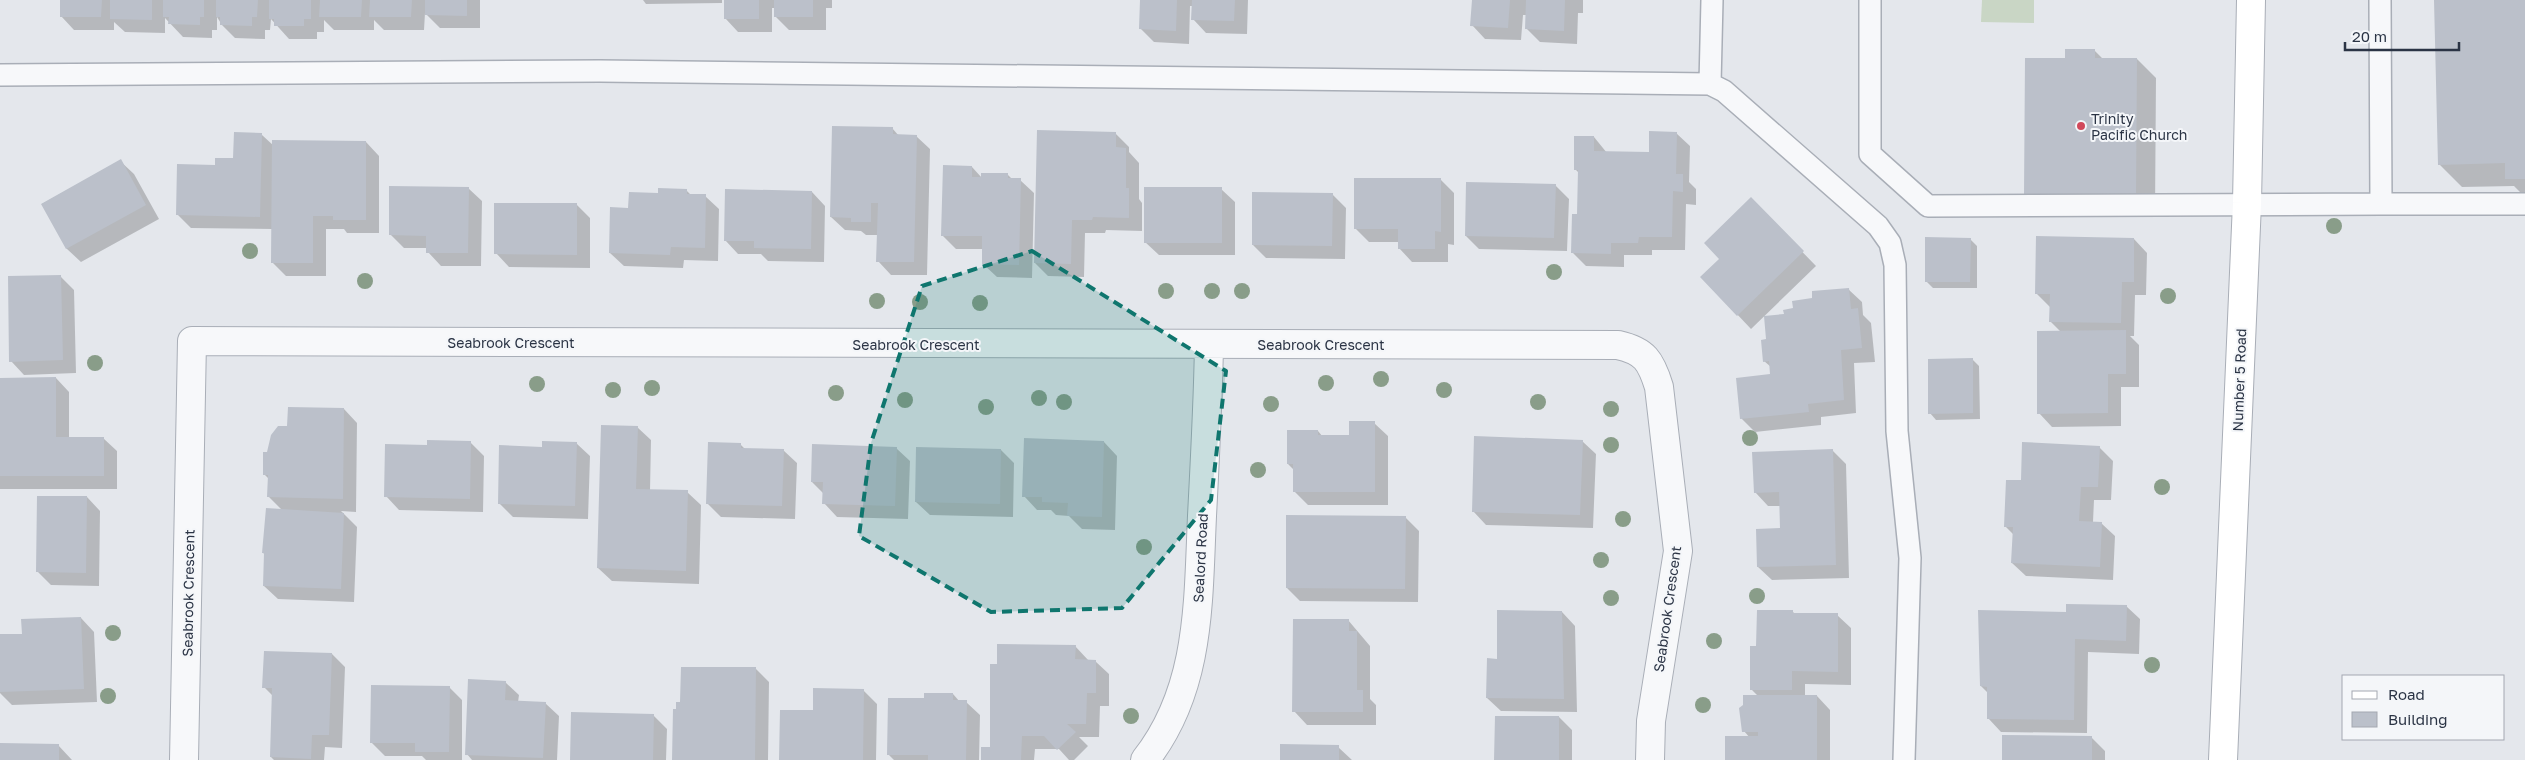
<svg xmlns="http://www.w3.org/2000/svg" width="2525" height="760" viewBox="0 0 2525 760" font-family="'Golos Text',sans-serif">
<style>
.green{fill:#c9d6c5}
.shadow{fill:#0003}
.building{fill:#bbc0ca}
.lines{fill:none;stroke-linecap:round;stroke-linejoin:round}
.service-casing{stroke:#a9aeb7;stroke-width:24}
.minor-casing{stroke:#a9aeb7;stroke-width:30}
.secondary-casing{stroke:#a9aeb7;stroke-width:30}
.service{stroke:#f7f8fa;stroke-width:21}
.minor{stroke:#f7f8fa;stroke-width:28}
.secondary{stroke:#fff;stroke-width:28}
.tree{fill:#899d89}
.marked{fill:#0f766e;fill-opacity:0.2;stroke:#0f766e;stroke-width:4;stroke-dasharray:10 6;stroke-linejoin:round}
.poi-dot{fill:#d1495b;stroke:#f4f6f9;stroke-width:2}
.labels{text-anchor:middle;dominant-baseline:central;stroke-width:4;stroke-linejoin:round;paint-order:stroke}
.poi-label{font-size:14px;fill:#2b3445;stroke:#f4f6f9;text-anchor:start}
.street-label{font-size:14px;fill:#2b3445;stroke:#f4f6f9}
</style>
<rect width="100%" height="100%" fill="#e4e7ec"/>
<!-- green -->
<path class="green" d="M1982,0H2034V23L1981,22Z"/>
<!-- shadow -->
<path class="shadow" d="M61,0H480V28H440L425,13L424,30H384L374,20V30H334L324,20V32H317V39H289L271,19L270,30H265V39L235,38L222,25L217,17V30H212V38L183,37L165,18V33L125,32L114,22V30H74L61,16Z
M643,0H722V3L646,4Z
M725,0H832V8H826V30H789L775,16V8H772V32H738L725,18Z
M1141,0H1248L1247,34L1206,33L1193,19V6H1190L1189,44L1154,42L1141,29Z
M1473,0H1583V13H1578L1577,44L1540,42L1526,28L1527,15H1523L1521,40L1485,39L1472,25Z
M2435,0H2525V197L2514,186L2462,187L2439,164Z
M2094,50L2103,59H2137L2156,78L2155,213L2044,212L2025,193L2067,59Z
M892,128L899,136H916L930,149L927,275H891L878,261V235H866L861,231L845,230L831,217Z
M1115,133L1129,147V152L1139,163V199L1142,203V231L1106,230L1105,233H1085L1084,277L1048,276L1035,263Z
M1676,133L1690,146L1689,182L1696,189V205L1686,204L1685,250H1652V255H1624V267L1586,266L1573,253L1578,215L1579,173L1575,169L1594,137L1607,153H1650Z
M262,135L274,146L366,142L379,156V233H347L344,229H326V276H286L272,262L273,229L191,228L177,214L216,166L234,159Z
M120,161L134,174L159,219L81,262L67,249L42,204Z
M972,167L982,178L1008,175L1012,179L1020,180L1034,193L1032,278L997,277L983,264L984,249H956L942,235Z
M1441,180L1454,193V245L1448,244V262H1412L1399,248V242H1369L1355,228Z
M1555,185L1569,199L1567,251L1479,249L1466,236Z
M468,188L482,201L481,266H441L428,252V248H404L390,234Z
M1221,189L1235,202V255H1159L1145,242Z
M686,190L692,196H705L719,209L718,261L684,260L683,268L624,266L610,253L630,209L659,194Z
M812,192L825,206L824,262L768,261L761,254H738L725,240Z
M1332,194L1346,208L1345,259L1266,258L1253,245Z
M1751,199L1816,266L1751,329L1702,277L1721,259Z
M576,204L590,218V268L509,267L496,253Z
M1970,239L1977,246V288H1933L1926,281Z
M2134,239L2147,253L2146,295H2135L2134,336H2130L2139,345V387H2121V426L2052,427L2039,413L2061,332L2050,321V307L2036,293Z
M61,277L74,290L76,373L24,375L11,361Z
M1848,289L1862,302L1863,315L1871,323L1875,362L1854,363L1856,413L1821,417V425L1755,432L1741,418L1772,376L1771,367L1764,361L1768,340L1785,315L1814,299Z
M1972,359L1979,366L1980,419L1936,420L1930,413Z
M56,378L69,392V438H103L117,451V489H0V379Z
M344,409L357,423L356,512L341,511L357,527L354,602L278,599L264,586L266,555L263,553L282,510L269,497V479L264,474L268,453L289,428Z
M1374,423L1388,436V505H1308L1294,491V470L1288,464L1318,431L1323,437H1350Z
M637,427L651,440L650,491L687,492L701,505L699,584L612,581L598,568Z
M1582,441L1596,454L1593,528L1486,525L1473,511Z
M470,442L484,456L483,512L399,510L386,496L428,446Z
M1104,442L1117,456L1115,530L1082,529L1069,516L1056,515L1051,510H1037L1024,496Z
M576,443L590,456L588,519L513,517L499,503L544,448Z
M740,444L745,449L783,450L797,463L795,519L721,517L707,503Z
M2099,447L2113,461L2111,500H2094L2093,522L2101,523L2115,536L2113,580L2026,576L2012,563L2014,535L2005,526L2022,482Z
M896,448L910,461L908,519L837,517L824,503V494L812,482Z
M1001,450L1014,463L1013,517L930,515L916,502Z
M1832,450L1846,464L1849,578L1772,580L1758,567L1782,530L1781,506H1768L1755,492Z
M87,497L100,511L99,586L51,585L38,572Z
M1405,517L1419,531L1418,602L1300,601L1287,588Z
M2126,606L2140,619L2139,654L2088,652L2087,733L2001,732L1988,718V693L1981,686L2067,613Z
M1792,611L1796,615H1837L1851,628V685L1805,684V696H1817L1830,710V760H1726L1750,738L1744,731L1758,696L1752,690L1757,647Z
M1562,612L1575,626L1577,712L1501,711L1487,698L1498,660Z
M81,618L94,632L97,702L12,705L0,693V635H23Z
M1348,620L1370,646V699L1376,705V725H1307L1294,711Z
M1075,646L1089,661H1095L1109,674V706H1100L1099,737H1079L1088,746L1074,760H1069L1059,749H1035L1034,760H982Z
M332,654L345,667L342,748L325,747L324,760H274L271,757L273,696L264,687Z
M756,669L769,682L768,760H673L678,710Z
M505,682L519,695L518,702L545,703L559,716L557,760H472L467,754Z
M449,687L462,700V760H426L422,756H385L371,742Z
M863,690L877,704L876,760H780L814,712Z
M953,694L960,702H966L980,715L979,760H894L888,754L925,700Z
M653,715L667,729L666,760H572Z
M1559,717L1572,730V760H1495Z
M2091,737L2105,751V760H2003Z
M0,744L58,745L72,760H0Z
M1338,747L1352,760H1281Z"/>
<!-- building -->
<path class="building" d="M60,0H102L101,17H60Z
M110,0H152V20L110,19Z
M163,0H204V17H200V25L168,24L169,17H163Z
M216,0H258L257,17H252V26L220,25V17H216Z
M269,0H311V19H304V26H274V19H269Z
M320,0H362L361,17H319Z
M370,0H412L411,17H369Z
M425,0H467V16L425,15Z
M724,0H759V19H724Z
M774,0H813V17H774Z
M1140,0H1177L1176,31L1139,29Z
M1192,0H1235L1234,21L1191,20Z
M1472,0H1510L1508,28L1470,26Z
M1526,0H1565L1564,31L1525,29Z
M2434,0H2525V179H2505V163L2438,165Z
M2065,49H2095V58H2137L2136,195L2024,194L2025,58H2065Z
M832,126L893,127V134L917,135L914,262H876L878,203H871V222H851V218L830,217Z
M1037,130L1116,132V147L1126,148V188H1129V218L1093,217L1092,220H1072L1071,264L1034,263Z
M1649,131L1677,132L1676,174H1683V192L1673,191L1672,237H1639L1638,243H1611V254L1571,253L1572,214H1577L1578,170H1574V136H1594V151L1649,152Z
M234,132L262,133L260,217L176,215L177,164L215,165V158H233Z
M272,140L366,141V220H333V216H313V263H271Z
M121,159L146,205L66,249L41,204Z
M943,165L972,166V177H981V173H1008V178H1021L1019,265L982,264V236H941Z
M1354,178H1441V232L1435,231V249H1398V229H1354Z
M1466,182L1556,184L1554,238L1465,236Z
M389,186L469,187L468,253H426V236L389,235Z
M1144,187H1222V243H1144Z
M658,188L687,189V194H706L705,248L671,247L670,255L609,253L610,207L628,208L629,192L658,193Z
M725,189L812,191L811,249L754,248V241H724Z
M1252,192L1333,193L1332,246L1252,245Z
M1751,197L1804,251L1737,316L1700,277L1719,259L1704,243Z
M494,203H577V255L494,254Z
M2036,236L2134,238V282H2122L2121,323L2049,322L2050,294H2035Z
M1925,237L1971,238L1970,282H1925Z
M61,275L63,360L9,362L8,276Z
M1849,288L1851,309L1858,308L1862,348L1841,350L1844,400L1808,404L1809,412L1740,419L1736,378L1770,374L1769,361L1763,362L1761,340L1766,339L1764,316L1784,314L1783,310L1793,308L1792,301L1812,298V291Z
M2126,330V374H2108V413L2037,414V331Z
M1973,358V413L1928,414V359Z
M56,377V437H104V476H0V378Z
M288,407L344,408L343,499L267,497L268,475H263V452H267L271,435L278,426H287Z
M1349,421H1375V492H1293V464H1287V430H1318V435H1349Z
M601,425L638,426L636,489L688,490L686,571L597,568Z
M1474,436L1583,440L1580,515L1472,512Z
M1024,438L1104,441L1102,517L1067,516L1068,503L1042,502V497H1022Z
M427,440L471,441L470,499L384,497L385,444L427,445Z
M542,441L577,442L575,506L498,504L499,445L542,447Z
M708,442L741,443V448L784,449L782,506L706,504Z
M2022,442L2100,446L2098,487H2081L2079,521L2102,522L2100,567L2011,563L2013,527H2004L2006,480H2021Z
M812,444L897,447L895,506L822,504L823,482H811Z
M916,447L1001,449L1000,504L915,502Z
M1833,449L1836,565L1757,567L1756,529L1780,528L1779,492L1754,493L1752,452Z
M37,496H87L86,573L36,572Z
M266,508L344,513L341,589L263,586L264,553H262Z
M1286,515L1406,516L1405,589L1286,588Z
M2066,604L2127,605L2126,641L2075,639L2074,720L1987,719V687L1980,686L1978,610L2066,612Z
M1497,610L1562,611L1564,699L1486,698L1487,658L1497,659Z
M1757,610H1793V613H1838V672L1792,671V690H1750V646H1756Z
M81,617L84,689L0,692V634H22L21,619Z
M1293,619H1349V631H1357V690H1363V712H1292Z
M997,644L1076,645L1075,659L1096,660V693H1087L1086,724H1067L1076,732L1057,750L1044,736H1022L1021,760H981V747H990V664H997Z
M264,651L332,653L329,735H312L311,759L270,757L272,688H262Z
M681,667H756L755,760H672L673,709H676V702H680Z
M468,679L506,681L505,700L546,702L543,758L465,755Z
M371,685L450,686L449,752H415V743H370Z
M813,688L864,689L863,760H779L780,710H813Z
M924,693H953V700H967L966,760H928V755H887L888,698H924Z
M1743,695H1817V760H1725V736H1758V732H1742L1739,708L1743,705Z
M571,712L654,714L653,760H570Z
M1495,716H1559V760H1494Z
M2002,735L2092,736V760H2002Z
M0,743L59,744V760H0Z
M1280,744L1339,745V760H1280Z"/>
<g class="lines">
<!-- service casing -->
<g class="service-casing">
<path id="service" d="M1870,0V154L1928,206L2381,204
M2380,0L2381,204H2525
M0,75L600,71L1710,84L1712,0
M1710,84L1724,91L1878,226L1890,243L1895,265L1897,431L1910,558L1904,760"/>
</g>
<!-- minor casing -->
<g class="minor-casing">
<path id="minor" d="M184,760L192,341L1618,345C1645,351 1651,361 1659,387L1678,551L1651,721L1650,760
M1145,760C1201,689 1198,602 1202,516C1205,459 1208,402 1209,345"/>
</g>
<!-- secondary casing -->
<g class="secondary-casing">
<path id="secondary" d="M2223,760L2247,203L2251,0"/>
</g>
<!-- service -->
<use href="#service" class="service"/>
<!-- minor -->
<use href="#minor" class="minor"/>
<!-- secondary -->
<use href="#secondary" class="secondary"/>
</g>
<!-- trees -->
<g class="tree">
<circle cx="2334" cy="226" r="8"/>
<circle cx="250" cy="251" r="8"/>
<circle cx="1554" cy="272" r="8"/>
<circle cx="365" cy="281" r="8"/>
<circle cx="1166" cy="291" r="8"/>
<circle cx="1212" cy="291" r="8"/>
<circle cx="1242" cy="291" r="8"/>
<circle cx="2168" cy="296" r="8"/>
<circle cx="877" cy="301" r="8"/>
<circle cx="920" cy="302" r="8"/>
<circle cx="980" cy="303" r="8"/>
<circle cx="95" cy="363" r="8"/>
<circle cx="1381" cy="379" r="8"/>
<circle cx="1326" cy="383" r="8"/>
<circle cx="537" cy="384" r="8"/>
<circle cx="652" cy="388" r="8"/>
<circle cx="613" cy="390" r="8"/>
<circle cx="1444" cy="390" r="8"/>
<circle cx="836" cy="393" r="8"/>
<circle cx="1039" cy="398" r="8"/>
<circle cx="905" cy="400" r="8"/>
<circle cx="1064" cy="402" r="8"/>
<circle cx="1538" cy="402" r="8"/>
<circle cx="1271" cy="404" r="8"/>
<circle cx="986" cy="407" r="8"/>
<circle cx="1611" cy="409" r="8"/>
<circle cx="1750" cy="438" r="8"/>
<circle cx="1611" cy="445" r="8"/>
<circle cx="1258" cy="470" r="8"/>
<circle cx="2162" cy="487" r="8"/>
<circle cx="1623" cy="519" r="8"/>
<circle cx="1144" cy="547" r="8"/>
<circle cx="1601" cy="560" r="8"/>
<circle cx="1757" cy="596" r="8"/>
<circle cx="1611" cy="598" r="8"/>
<circle cx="113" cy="633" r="8"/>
<circle cx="1714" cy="641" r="8"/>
<circle cx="2152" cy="665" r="8"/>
<circle cx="108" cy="696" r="8"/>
<circle cx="1703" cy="705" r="8"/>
<circle cx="1131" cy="716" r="8"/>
</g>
<!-- marked area -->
<path class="marked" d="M1032,251L1226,371L1211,500L1122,608L991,612L859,536L871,443L922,286Z"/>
<!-- markers -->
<circle class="poi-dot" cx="2081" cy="126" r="5"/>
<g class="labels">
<!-- poi labels -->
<g class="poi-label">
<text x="2091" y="118">Trinity<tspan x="2091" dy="16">Pacific Church</tspan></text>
</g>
<!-- street labels -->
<g class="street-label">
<text x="511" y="342">Seabrook Crescent</text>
<text x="916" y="344">Seabrook Crescent</text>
<text x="1321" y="344">Seabrook Crescent</text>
<text transform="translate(2239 380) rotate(-88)">Number 5 Road</text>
<text transform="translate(1200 558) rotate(-87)">Sealord Road</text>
<text transform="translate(188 593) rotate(-89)">Seabrook Crescent</text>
<text transform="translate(1667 609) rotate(-82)">Seabrook Crescent</text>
</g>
</g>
<!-- legend -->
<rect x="2342" y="675" width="162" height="65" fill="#f4f6f9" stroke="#a4a8b1"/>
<rect x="2352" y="691" width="25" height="8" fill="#ffffff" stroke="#a4a8b1"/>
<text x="2388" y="700" font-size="15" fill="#2b3445">Road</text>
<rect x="2352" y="712" width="25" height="15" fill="#bbc0ca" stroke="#a4a8b1"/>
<text x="2388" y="725" font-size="15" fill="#2b3445">Building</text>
<!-- scale -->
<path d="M2345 42v8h114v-8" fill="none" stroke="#2b3445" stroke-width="2.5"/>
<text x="2352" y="42" font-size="15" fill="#2b3445" stroke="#f4f6f9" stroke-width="4" paint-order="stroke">20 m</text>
</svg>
